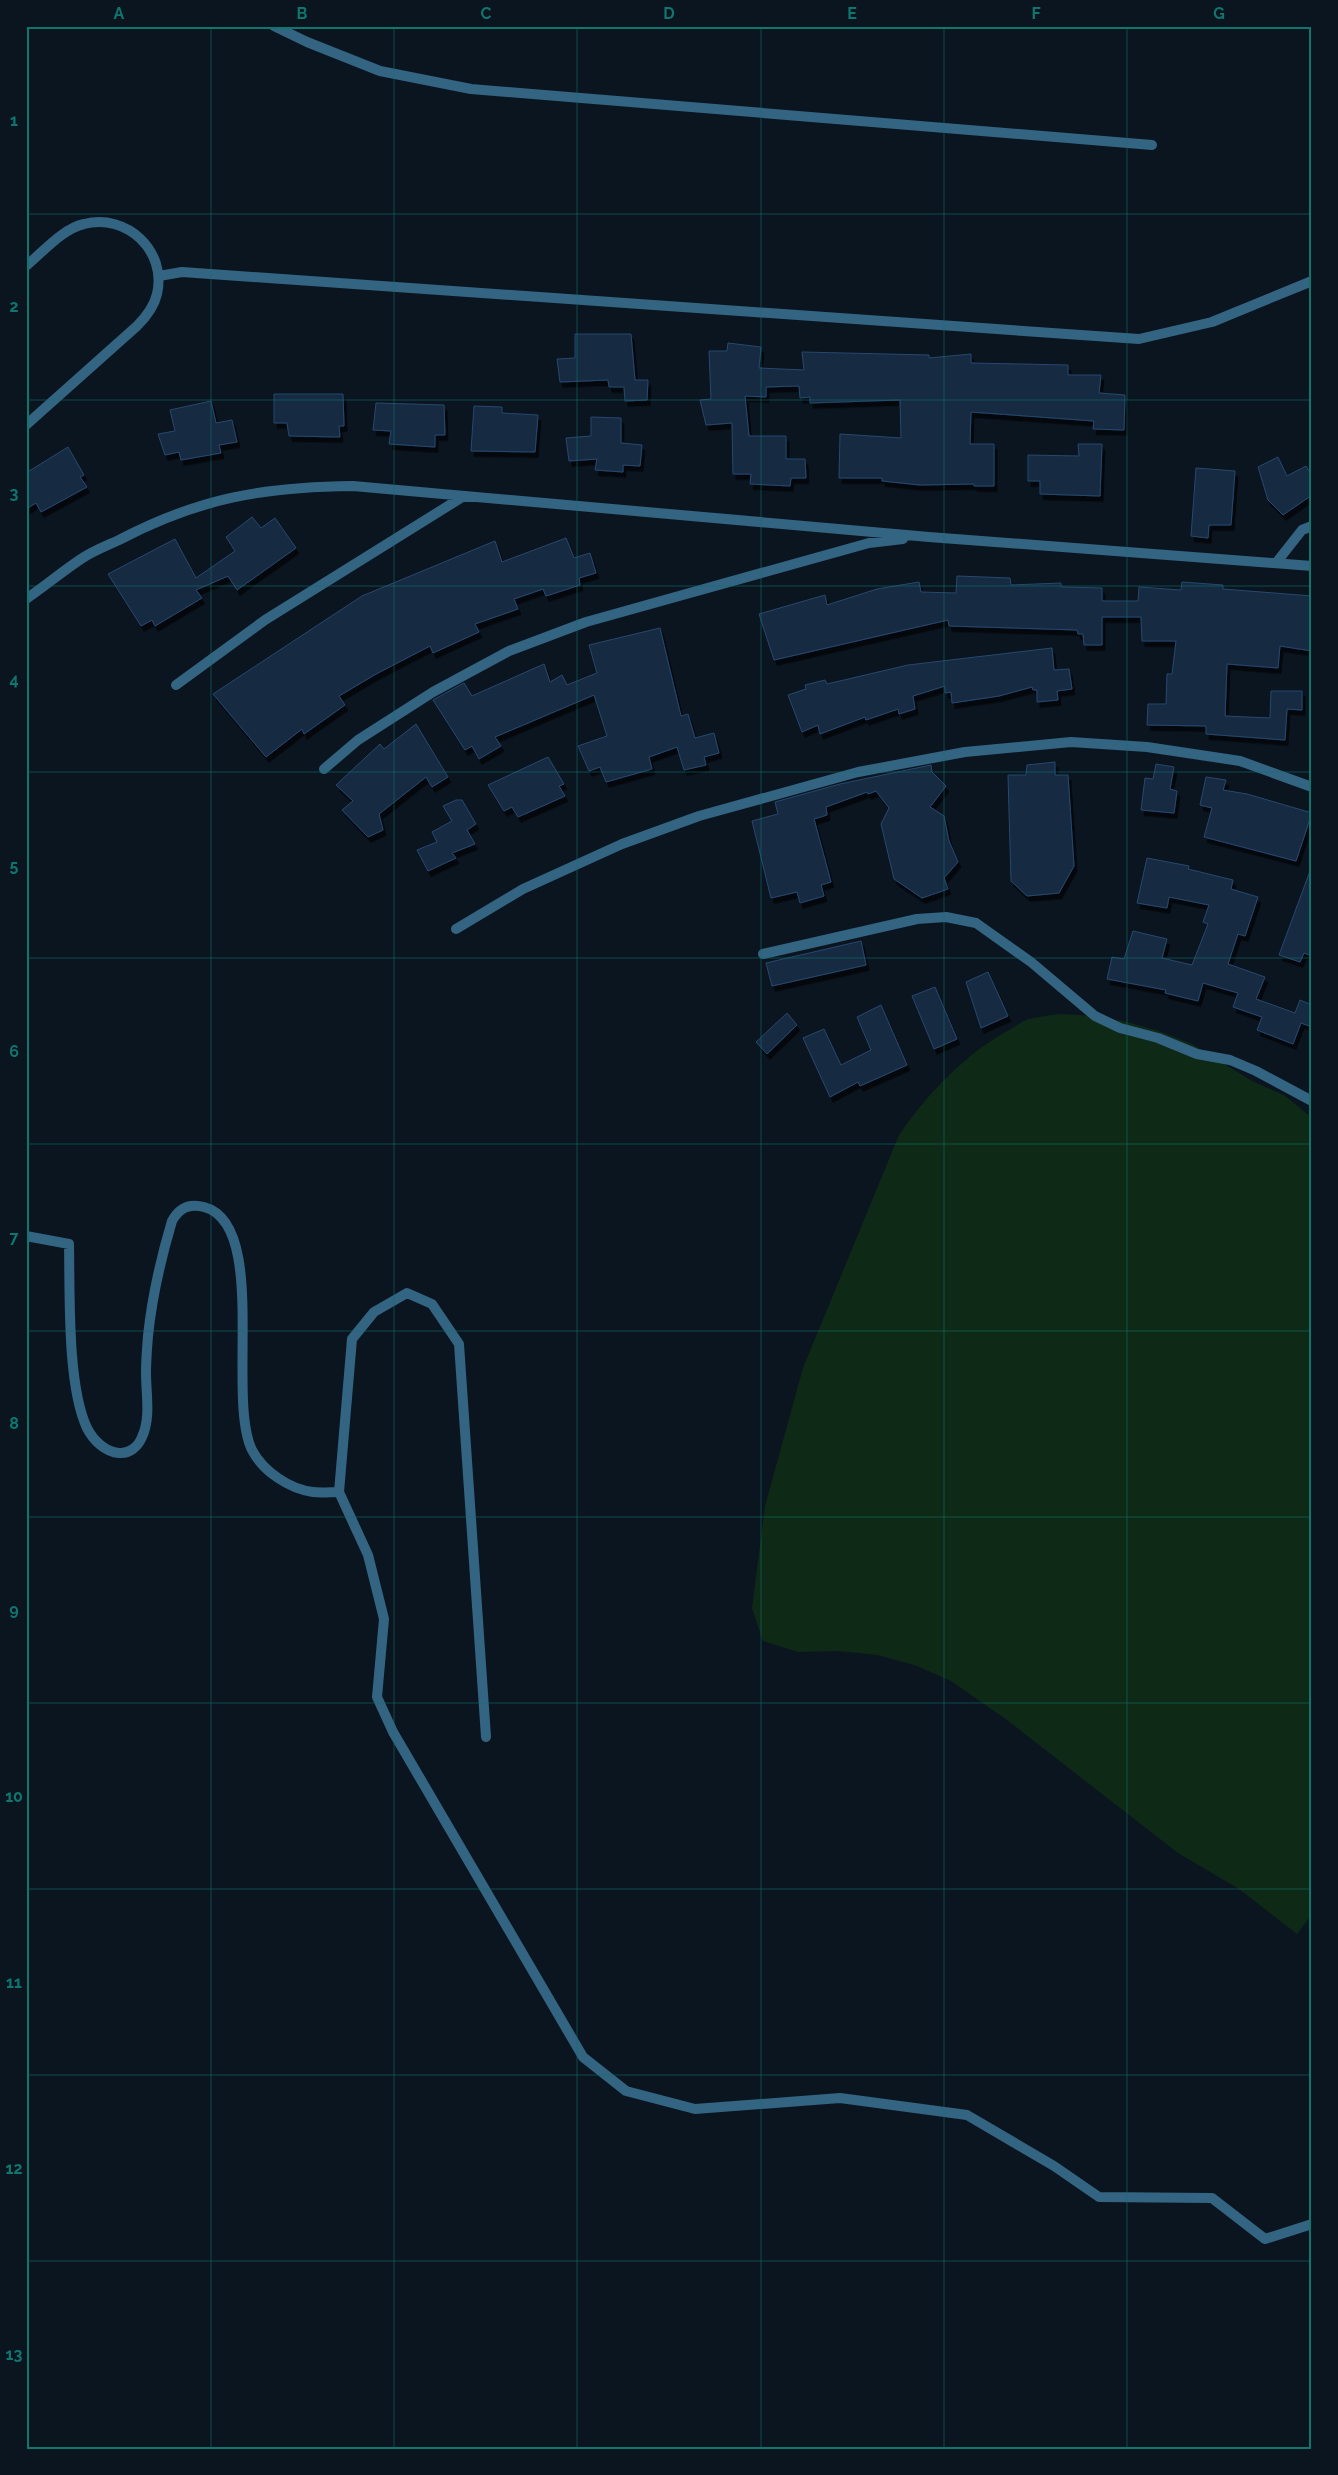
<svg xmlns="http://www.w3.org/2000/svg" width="1338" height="2475" viewBox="0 0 1338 2475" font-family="Raleway,sans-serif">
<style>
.green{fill:#0e2a16}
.building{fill:#162a42;stroke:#27486f;filter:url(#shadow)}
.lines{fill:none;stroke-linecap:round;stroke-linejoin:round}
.minor{stroke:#336482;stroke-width:10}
.grid{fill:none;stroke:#0f766e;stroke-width:1;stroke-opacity:0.55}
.neatline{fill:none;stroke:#0f766e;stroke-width:2}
.grid-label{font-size:16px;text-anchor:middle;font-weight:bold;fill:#0f766e}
</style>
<defs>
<filter id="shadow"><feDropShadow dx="3" dy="5.5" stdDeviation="0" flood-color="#0009"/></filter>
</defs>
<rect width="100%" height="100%" fill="#0b1520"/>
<!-- green -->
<path class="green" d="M1060,1014L1095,1016L1127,1022L1159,1031L1192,1044L1252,1081L1284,1095L1312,1118V1914L1297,1934L1239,1889L1178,1853L1007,1720L951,1681L917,1666L878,1655L838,1651L798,1652L763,1641L752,1608L765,1506L803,1368L899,1135C928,1093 964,1055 1009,1030C1015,1027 1022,1021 1029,1019C1039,1017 1050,1015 1060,1014Z"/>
<!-- building -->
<path class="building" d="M575,334H631L635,380H648L647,400L625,401L624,387H609L608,380L560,382L557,359L575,358Z
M728,343L761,347L759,368L804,370L802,352L929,355V358L971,354V363L1068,365V375H1101L1099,393L1125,395L1124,430L1093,429L1094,421L971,412L970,444H994V486H974V484L920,485L882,481V478H839L840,434L901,438L900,400L810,403V397L800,398L799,386L766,387V397L745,396L749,436H786V459H805L806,478H791L790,486L750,484L751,474H733L732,423L706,425L700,400L711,399L709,351H727Z
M274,394H343L344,426H339L340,437L289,436L287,423H274Z
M211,401L216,423L232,420L237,442L219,445L221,453L181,460L179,452L165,455L158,434L175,431L170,410Z
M376,403L444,405L445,435H435V447L389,444L391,431L373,430Z
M474,406L502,407V413L538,415L535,452L471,451Z
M591,417L621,418V443L642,445L640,466L623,465V472L595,470L597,459L569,461L566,438L591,436Z
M1078,444H1102L1100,496L1040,494V481H1028V455L1079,456Z
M68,447L84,475L80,477L87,487L41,512L36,503L26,509V473Z
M1278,457L1287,476L1306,466L1312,476V495L1283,515L1268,500L1258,467Z
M1196,468L1235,471L1231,525H1209L1208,538L1191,536Z
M252,517L261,528L275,518L296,548L237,590L228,576L196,590L202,598L155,626L152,620L141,626L108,574L175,539L196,578L235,551L226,537Z
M566,538L574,558L590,553L596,573L579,578L580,585L546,596L543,589L514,599L518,609L475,624L479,632L433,653L430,646L376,674L339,696L345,705L304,734L302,729L266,757L213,694L362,596L495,541L502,562Z
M957,576L1010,578L1011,585L1061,583V587L1102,588V601H1138L1139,587L1181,590L1182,582L1223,585V589L1312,596V651L1280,646L1278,668L1227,664L1225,716L1270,718L1271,691H1302V710L1287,709L1285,740L1206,734V726L1147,725L1148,704H1166L1167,674H1172L1176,641H1142L1141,617H1102V645H1084L1083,634H1078L1077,630L949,626L948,620L774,660L759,614L825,595L827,605L877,589L919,582L921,592L956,593Z
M660,628L681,716L688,714L695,738L714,733L719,753L704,757L706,765L684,770L677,747L649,757L652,769L606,782L600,767L589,771L578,746L607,736L594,695L495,737L501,746L479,759L472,746L465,750L433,700L464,683L472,696L544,664L550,682L562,675L567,685L597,673L589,645Z
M1052,648L1054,670L1069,669L1072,689L1057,691L1058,700L1037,702V690H1033L1032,687L999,696L952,703L951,692L945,693V686L913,696L915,709L899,714L898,709L866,720L865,717L820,734L818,725L802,732L788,695L806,689L805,685L825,680L827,684L908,665Z
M416,724L448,777L432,787L426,777L379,814L383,830L368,837L342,810L353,801L336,785L380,744L384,749Z
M548,757L564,784L559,786L565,796L518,817L512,807L504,811L488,785Z
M1055,762V775H1068L1074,866L1059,893L1027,896L1011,881L1008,775H1026L1027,765Z
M1156,764L1174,767L1170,789L1177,791L1174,813L1141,810L1145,778L1153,779Z
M931,765L932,772L946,786L930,807L944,816L949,841L958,862L944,878L948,889L922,898L894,879L881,824L889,808L876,791L868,794L867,792L826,807L827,815L814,819L831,882L821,885L824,896L800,903L797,892L771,898L752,821L778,814L775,802L840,784Z
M1206,777L1226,780L1223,790L1247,794L1312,813L1296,861L1204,837L1212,808L1200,805Z
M456,800H462L476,824L467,830L475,844L452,853L456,858L428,871L417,850L437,842L432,832L452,821L443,806Z
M1147,858L1189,866L1188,869L1233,880L1231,889L1258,897L1245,936L1238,934L1228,964L1265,977L1256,999L1295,1013L1300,1000L1312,1005V1027L1301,1023L1293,1044L1257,1030L1262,1017L1233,1007L1238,993L1203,983L1198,1001L1165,993L1166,990L1107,979L1112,957L1124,959L1133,931L1167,939L1162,958L1192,965L1208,924L1203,922L1209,905L1169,897L1167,908L1137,903Z
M1310,871L1312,872V956L1304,953L1300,962L1279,955Z
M861,941L866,965L772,986L766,963Z
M988,972L1008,1016L981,1028L966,982Z
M935,987L957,1039L934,1049L912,996Z
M881,1005L907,1065L860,1086L858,1082L830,1097L803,1038L824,1029L841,1065L871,1050L857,1017Z
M787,1013L797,1025L767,1054L756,1042Z"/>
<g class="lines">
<!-- minor -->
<path class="minor" d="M274,26L307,42L380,71L471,89L1152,145
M26,266C43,252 62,229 84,224C127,213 167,251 157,294C154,307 146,317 137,326L26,425
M159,276L182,272L1139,339L1212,322L1312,281
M1276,563L1302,530L1312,526
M26,599C45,586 63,571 81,559C93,551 106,546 119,540C199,498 263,487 353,486L929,537L1312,566
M176,685L265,620L464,496
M324,769L358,740L433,692L509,651L586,622L869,543L903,539
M456,929L523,889L622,844L699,816L858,772L965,752L1071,742L1147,747L1240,761L1312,787
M763,954L917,919L946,917L976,923L1031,962L1095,1016L1120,1028L1158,1038L1197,1054L1230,1060L1256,1071L1312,1101
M26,1236L69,1244C70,1293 67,1386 87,1428C93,1440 105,1452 119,1453C129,1454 138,1447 142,1437C151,1418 146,1394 146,1373C146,1361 147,1348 148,1336C152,1297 161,1258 172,1221C179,1208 189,1203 204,1207C269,1224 226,1397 252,1450C263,1471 289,1489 313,1492C321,1493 331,1492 339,1492
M486,1737L459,1344L432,1304L407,1293L374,1312L352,1339L339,1492L368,1555L384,1619L377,1697L393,1732L583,2057L626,2091L695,2109L840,2098L967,2115L1054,2166L1099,2197L1212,2198L1265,2239L1312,2224"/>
</g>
<!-- grid -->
<path class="grid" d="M211,26V2449M394,26V2449M577,26V2449M761,26V2449M944,26V2449M1127,26V2449M26,214H1312M26,400H1312M26,586H1312M26,772H1312M26,958H1312M26,1144H1312M26,1331H1312M26,1517H1312M26,1703H1312M26,1889H1312M26,2075H1312M26,2261H1312"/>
<!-- border -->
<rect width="1338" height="2475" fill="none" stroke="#0b1520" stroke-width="55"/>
<rect x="28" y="28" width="1282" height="2420" class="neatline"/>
<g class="grid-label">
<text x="119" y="19">A</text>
<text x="302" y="19">B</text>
<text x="486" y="19">C</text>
<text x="669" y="19">D</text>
<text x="852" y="19">E</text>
<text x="1036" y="19">F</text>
<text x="1219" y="19">G</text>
<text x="14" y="126">1</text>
<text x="14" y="312">2</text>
<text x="14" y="499">3</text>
<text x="14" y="685">4</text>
<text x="14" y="871">5</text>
<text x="14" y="1057">6</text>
<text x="14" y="1243">7</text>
<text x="14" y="1429">8</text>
<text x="14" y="1615">9</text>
<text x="14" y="1802">10</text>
<text x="14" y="1988">11</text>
<text x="14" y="2174">12</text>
<text x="14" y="2360">13</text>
</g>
</svg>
